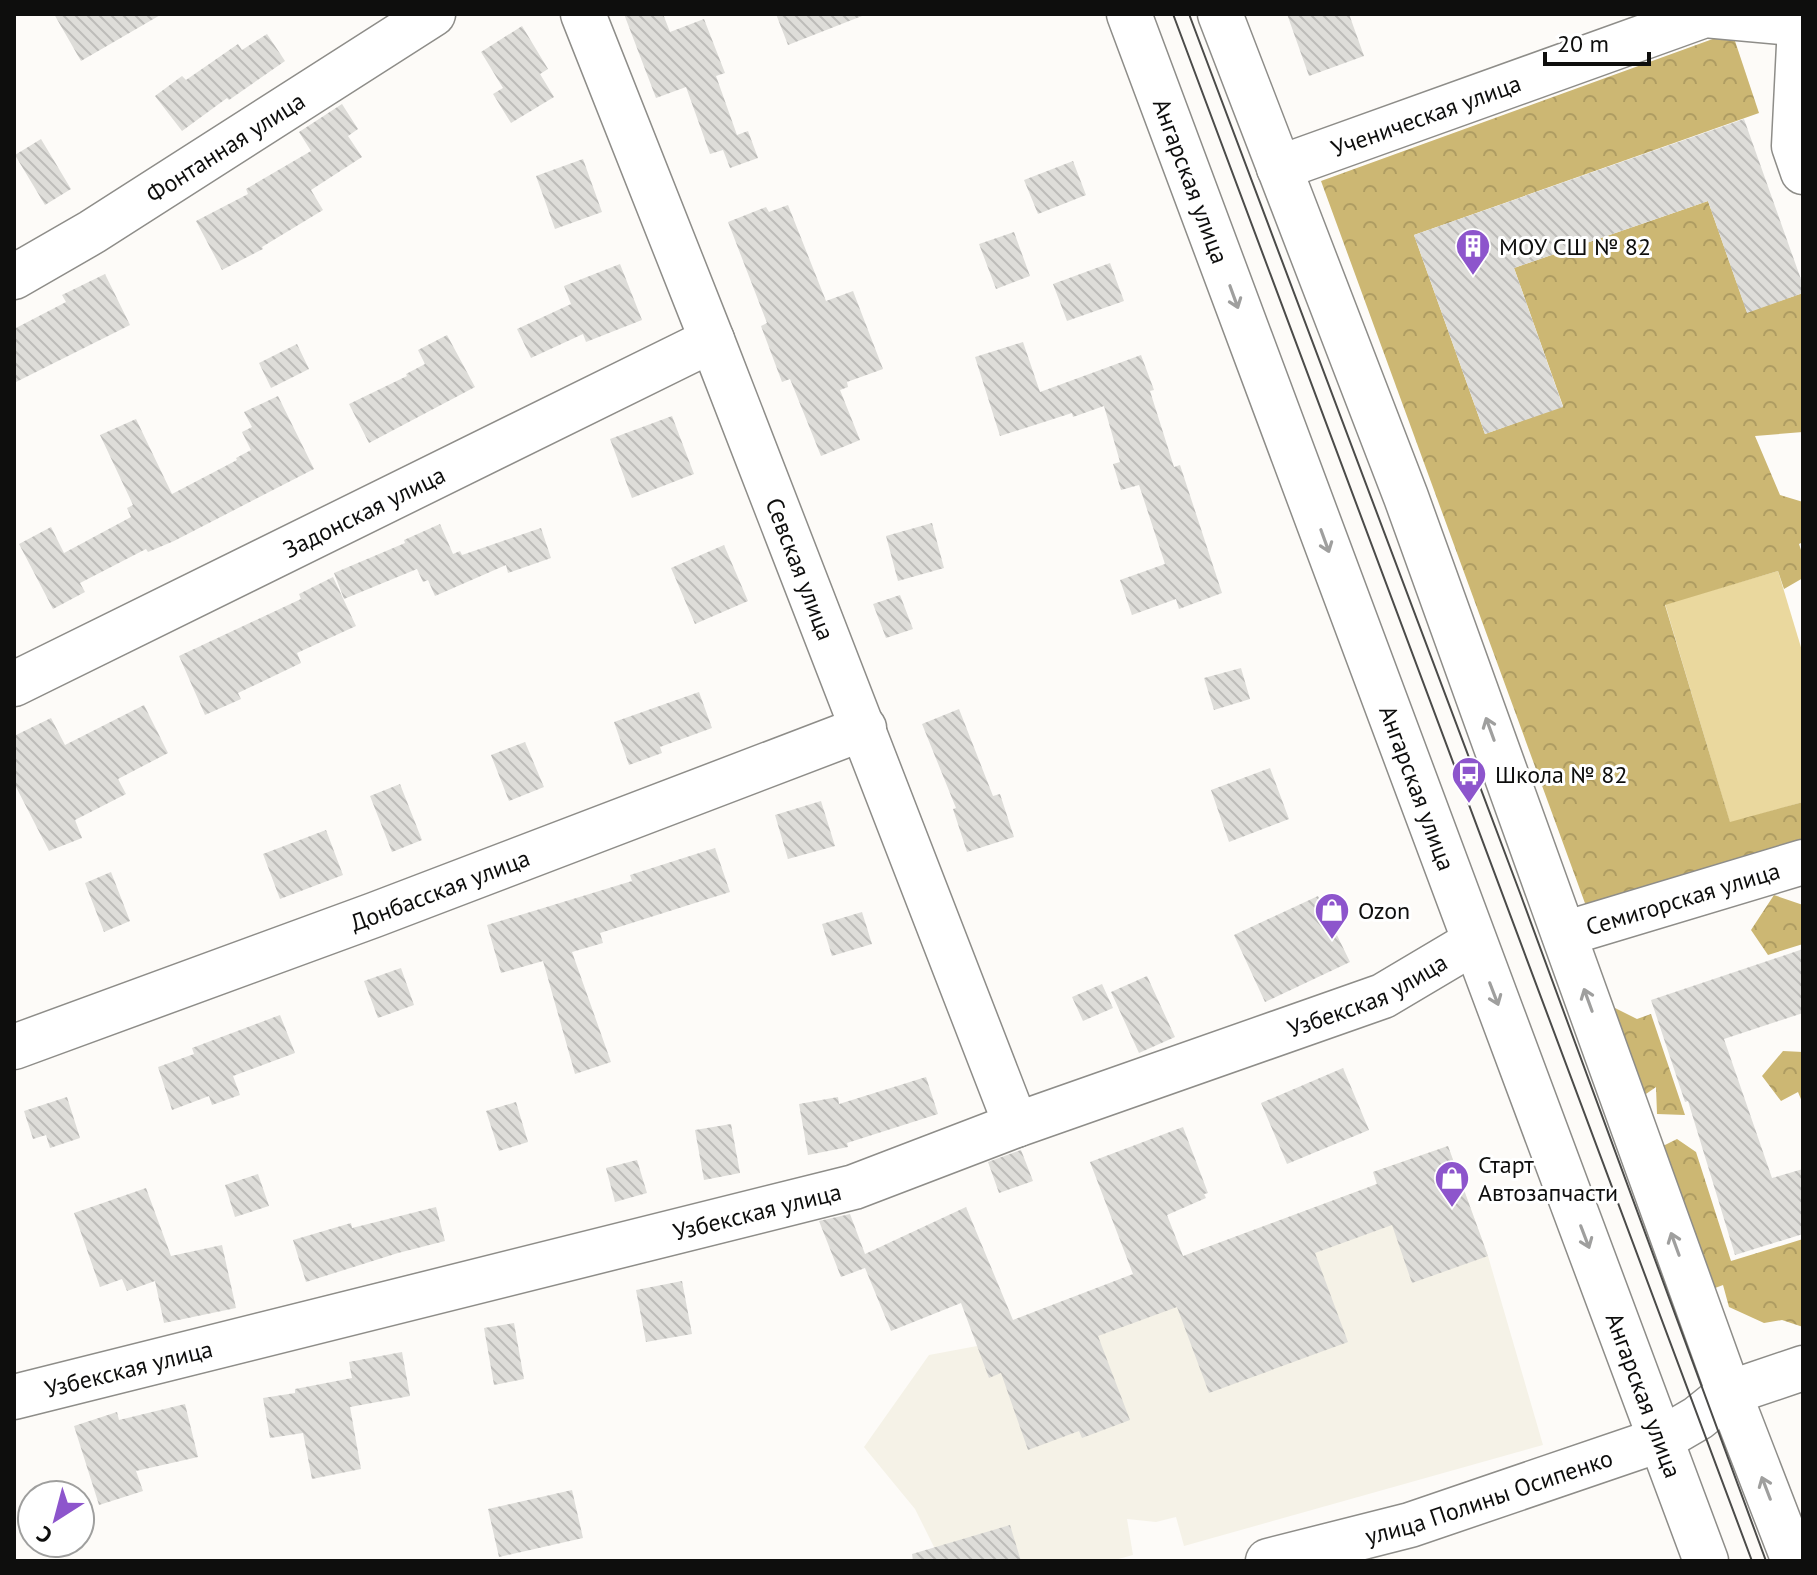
<svg xmlns="http://www.w3.org/2000/svg" width="1817" height="1575" viewBox="0 0 1817 1575" font-family="'PT Sans',sans-serif">
<style>
.built{fill:#f5f2e7}
.grass{fill:#ead89e}
.forest{fill:url(#forest-crowns)}
.building{fill:url(#building-back-hatch)}
.lines{fill:none;stroke-linecap:round;stroke-linejoin:round}
.minor-casing{stroke:#8e8d89;stroke-width:47}
.major-casing{stroke:#8e8d89;stroke-width:47}
.minor{stroke:#fff;stroke-width:44}
.major{stroke:#fff;stroke-width:44}
.tram{stroke:#4b4b49;stroke-width:2}
.oneway{stroke:#9f9f9e}
.labels{text-anchor:middle;dominant-baseline:central;stroke-width:6;stroke-linejoin:round;paint-order:stroke}
.street-label{font-size:24px;fill:#0e0e0d;stroke:#fff}
.poi-label{font-size:24px;fill:#0e0e0d;stroke:#fff;text-anchor:start}
</style>
<defs>
<pattern id="forest-crowns" width="20" height="18" patternUnits="userSpaceOnUse" patternTransform="scale(2)"><rect width="20" height="18" fill="#ccb773"/><path d="M2 6a3 3 0 1 1 6 0M12 15a3 3 0 1 1 6 0" fill="none" stroke="#ae9c62"/></pattern>
<pattern id="building-back-hatch" width="6" height="6" patternUnits="userSpaceOnUse" patternTransform="scale(2)"><rect width="6" height="6" fill="#deddd9"/><path d="M-1 5l2 2M0 0l6 6M5-1l2 2" fill="none" stroke="#bdbcb9"/></pattern>
</defs>
<rect width="100%" height="100%" fill="#fdfbf8"/>
<!-- built -->
<path class="built" d="M1448,1146L1488,1256L1543,1445L1184,1546L1176,1517L1156,1522L1127,1519L1133,1555L1111,1561H941L915,1509L864,1447L929,1355L977,1346L1036,1324L1034,1312L1377,1184L1373,1172Z"/>
<!-- grass -->
<path class="grass" d="M1778,571L1803,654V802L1730,823L1665,604Z"/>
<!-- forest -->
<path class="forest" d="M1732,32L1759,113L1414,235L1485,434L1563,406L1514,268L1708,201L1747,312L1803,293V432L1755,436L1780,495L1803,502V542L1799,544L1803,556V578L1784,589L1778,571L1665,605L1730,822L1803,802V839L1586,906L1321,181Z
M1774,895L1803,905V944L1768,955L1751,930Z
M1597,999L1637,1019L1651,1014L1685,1115L1657,1114L1656,1087L1633,1103Z
M1783,1051L1803,1052V1104L1798,1092L1781,1101L1762,1076Z
M1677,1139L1696,1152L1731,1261L1803,1239V1327L1782,1320L1764,1323L1729,1307L1723,1285L1702,1293L1649,1153Z"/>
<!-- building -->
<path class="building" d="M54,14H162L81,61Z
M624,14H663L670,32L704,19L725,73L716,76L737,135L748,131L758,158L730,168L723,150L710,154L686,87L656,98Z
M776,14H862V16L788,45Z
M1287,14H1349L1364,56L1309,76Z
M522,26L548,69L540,74L554,97L511,123L493,94L503,88L481,52Z
M267,34L285,61L229,100L227,98L182,131L155,96L182,76L186,80L238,44L242,50Z
M342,104L358,129L348,136L362,157L311,190L323,210L262,247L263,249L222,270L196,221L248,194L246,189L311,151L299,132Z
M1744,119L1803,285V293L1747,313L1708,201L1514,268L1563,407L1485,434L1414,235Z
M41,139L71,189L45,205L15,155Z
M583,159L602,212L555,229L536,176Z
M1073,161L1086,195L1038,214L1024,180Z
M788,205L826,301L853,291L883,369L847,382L848,387L840,390L860,440L821,456L790,379L782,382L761,326L767,323L728,222L766,207L769,212Z
M1014,232L1030,276L996,289L979,244Z
M1110,263L1124,301L1067,321L1053,284Z
M620,264L642,320L586,342L583,334L531,358L517,329L571,304L564,286Z
M105,274L130,325L14,383V329L66,302L62,295Z
M447,335L475,387L369,443L349,404L407,376L406,374L425,364L418,350Z
M1023,342L1040,392L1141,355L1154,390L1150,391L1174,467L1180,465L1222,593L1179,609L1176,599L1132,615L1120,580L1165,564L1139,485L1121,490L1113,464L1120,462L1104,406L1073,417L1072,413L1000,436L975,357Z
M297,344L309,369L271,388L259,363Z
M278,396L314,469L174,541L148,552L146,549L80,583L85,592L53,609L19,544L51,527L64,553L131,517L127,508L133,505L100,435L136,419L172,494L237,460L236,458L251,450L242,432L252,427L244,412Z
M672,416L694,474L632,498L610,439Z
M932,523L944,568L898,581L886,536Z
M440,524L453,554L460,551L462,555L541,528L551,558L508,573L506,565L435,596L428,580L423,582L417,569L344,599L334,573L405,543L404,540Z
M724,545L748,601L695,624L671,568Z
M333,577L356,626L297,653L301,663L238,693L241,699L205,715L179,656L301,599L299,594Z
M900,595L913,629L886,638L873,604Z
M1241,668L1250,699L1214,710L1204,678Z
M699,692L712,728L660,747L662,753L629,765L614,722Z
M144,705L168,753L118,779L126,794L75,820L82,838L49,851L14,783V736L51,718L65,745Z
M959,709L993,796L1000,794L1014,837L967,852L953,809L956,808L922,724Z
M525,742L544,787L509,801L491,755Z
M1270,768L1289,819L1229,842L1211,790Z
M400,784L422,840L392,852L370,796Z
M821,801L835,846L788,859L775,815Z
M326,830L343,875L280,899L263,854Z
M715,848L730,892L600,933L603,943L572,952L611,1062L575,1074L543,961L501,973L487,925L632,881L630,875Z
M111,872L130,921L104,932L85,883Z
M1318,896L1350,962L1265,1002L1234,935Z
M862,912L872,944L832,956L822,924Z
M1803,949V1013L1724,1039L1772,1178L1803,1169V1234L1735,1255L1688,1101L1685,1102L1651,1000Z
M401,968L414,1005L378,1018L364,981Z
M1147,976L1175,1037L1139,1053L1111,992Z
M1102,984L1113,1008L1083,1021L1072,997Z
M280,1015L295,1053L233,1076L240,1095L212,1105L209,1096L172,1110L158,1067L194,1054L192,1048Z
M1343,1068L1369,1130L1287,1164L1261,1103Z
M926,1077L938,1114L847,1143L848,1147L808,1155L799,1104L838,1097L839,1104Z
M67,1097L80,1138L50,1148L46,1135L33,1139L24,1111Z
M516,1102L528,1142L499,1151L486,1111Z
M731,1124L740,1173L704,1180L695,1130Z
M1183,1127L1208,1193L1204,1194L1206,1198L1167,1215L1183,1256L1377,1184L1373,1172L1448,1146L1488,1256L1412,1283L1392,1225L1315,1253L1348,1342L1209,1393L1177,1307L1098,1336L1130,1420L1082,1438L1079,1431L1028,1450L1001,1373L989,1378L961,1303L891,1331L865,1268L841,1277L819,1221L850,1214L865,1254L966,1207L1013,1320L1133,1274L1090,1162Z
M1021,1150L1033,1181L999,1193L988,1162Z
M637,1160L647,1193L615,1202L606,1168Z
M258,1174L269,1206L235,1217L225,1185Z
M146,1188L171,1256L222,1245L236,1308L164,1323L155,1281L127,1291L122,1279L100,1287L74,1213Z
M436,1207L445,1241L398,1253L306,1282L293,1240L351,1223L352,1228Z
M682,1281L692,1334L646,1342L636,1290Z
M514,1323L524,1379L494,1385L484,1328Z
M402,1352L410,1396L350,1407L361,1469L312,1479L303,1433L270,1438L263,1398L295,1393V1389L352,1378L349,1362Z
M185,1404L198,1457L136,1471L143,1491L99,1505L74,1426L117,1412L119,1420Z
M572,1490L583,1538L499,1557L488,1509Z
M1010,1525L1021,1561H913L912,1554Z"/>
<g class="lines">
<!-- minor casing -->
<g class="minor-casing">
<g id="minor">
<path id="s1" d="M583,14L712,340L1016,1125"/>
<path d="M1803,20L1800,25L1794,146L1803,172"/>
<path id="s2" d="M1279,168L1705,15L1803,24"/>
<path id="s3" d="M14,684L712,340"/>
<path id="s4" d="M1564,934L1803,862"/>
<path id="s5" d="M14,1047L374,915L864,728"/>
<path id="s6" d="M14,1397L854,1187L1016,1125L1383,996L1474,942"/>
</g>
</g>
<!-- major casing -->
<g class="major-casing">
<g id="major">
<path id="s7" d="M1129,14L1706,1561"/>
<path d="M1220,14L1406,497L1729,1393L1794,1561"/>
<path id="s8" d="M14,277L92,232L433,14"/>
<path id="s9" d="M1268,1561L1410,1525L1662,1439L1698,1418L1729,1393L1803,1368"/>
</g>
</g>
<!-- minor -->
<use href="#minor" class="minor"/>
<!-- major -->
<use href="#major" class="major"/>
<!-- tram -->
<path class="tram" d="M1173,14L1752,1561
M1189,14L1520,893L1766,1561"/>
</g>
<!-- one-way arrows -->
<defs><path id="oneway-shaft" d="M-6 0H5M1.5-3L5.5 0L1.5 3" fill="none" stroke-width="1.6" stroke-linecap="round" stroke-linejoin="round" transform="scale(2)"/></defs>
<g class="oneway">
<use href="#oneway-shaft" transform="translate(1234 297) rotate(70)"/>
<use href="#oneway-shaft" transform="translate(1325 541) rotate(70)"/>
<use href="#oneway-shaft" transform="translate(1490 729) rotate(-110)"/>
<use href="#oneway-shaft" transform="translate(1494 994) rotate(69)"/>
<use href="#oneway-shaft" transform="translate(1588 1000) rotate(-110)"/>
<use href="#oneway-shaft" transform="translate(1585 1237) rotate(69)"/>
<use href="#oneway-shaft" transform="translate(1675 1244) rotate(-110)"/>
<use href="#oneway-shaft" transform="translate(1766 1488) rotate(-111)"/>
</g>
<!-- icons -->
<defs>
<g id="building-pin" transform="scale(1.8)"><path d="M0 17L-7.5 6A9.5 9.5 0 1 1 7.5 6Z" fill="#8d55cc" stroke="#fff"/><path d="M-4-6H4V6H1V3H-1V6H-4ZM-2.5-4.3h1.7v1.8h-1.7ZM.8-4.3h1.7v1.8H.8ZM-2.5-1h1.7V.8h-1.7ZM.8-1h1.7V.8H.8Z" fill="#fff"/></g>
<g id="bus-pin" transform="scale(1.8)"><path d="M0 17L-7.5 6A9.5 9.5 0 1 1 7.5 6Z" fill="#8d55cc" stroke="#fff"/><path d="M-5-6H5V4H4V6H2V4H-2V6H-4V4H-5ZM-3.5-4V0h7V-4ZM-3.5 1.2v1.5H-2V1.2ZM2 1.2v1.5H3.5V1.2Z" fill="#fff"/></g>
<g id="shop-pin" transform="scale(1.8)"><path d="M0 17L-7.5 6A9.5 9.5 0 1 1 7.5 6Z" fill="#8d55cc" stroke="#fff"/><path d="M-5-2.5h2.3a2.7 3.5 0 0 1 5.4 0H5L5.5 6h-11ZM-1.5-2.5h3a1.5 2.3 0 0 0-3 0Z" fill="#fff"/></g>
</defs>
<g fill-rule="evenodd">
<use href="#building-pin" x="1473" y="246"/>
<use href="#bus-pin" x="1469" y="774"/>
<use href="#shop-pin" x="1332" y="910"/>
<use href="#shop-pin" x="1452" y="1178"/>
</g>
<g class="labels">
<!-- street labels -->
<g class="street-label">
<text stroke="none"><textPath href="#s2" startOffset="156">Ученическая улица</textPath></text>
<text stroke="none"><textPath href="#s8" startOffset="248">Фонтанная улица</textPath></text>
<text stroke="none"><textPath href="#s7" startOffset="178">Ангарская улица</textPath></text>
<text stroke="none"><textPath href="#s3" startOffset="390">Задонская улица</textPath></text>
<text stroke="none"><textPath href="#s1" startOffset="596">Севская улица</textPath></text>
<text stroke="none"><textPath href="#s7" startOffset="826">Ангарская улица</textPath></text>
<text stroke="none"><textPath href="#s5" startOffset="454">Донбасская улица</textPath></text>
<text stroke="none"><textPath href="#s4" startOffset="124">Семигорская улица</textPath></text>
<text stroke="none"><textPath href="#s6" startOffset="1414">Узбекская улица</textPath></text>
<text stroke="none"><textPath href="#s6" startOffset="766">Узбекская улица</textPath></text>
<text stroke="none"><textPath href="#s6" startOffset="118">Узбекская улица</textPath></text>
<text stroke="none"><textPath href="#s7" startOffset="1474">Ангарская улица</textPath></text>
<text stroke="none"><textPath href="#s9" startOffset="230">улица Полины Осипенко</textPath></text>
</g>
<!-- poi labels -->
<g class="poi-label">
<text x="1499" y="246">МОУ СШ № 82</text>
<text x="1495" y="774">Школа № 82</text>
<text x="1358" y="910">Ozon</text>
<text x="1478" y="1164">Старт<tspan x="1478" dy="28">Автозапчасти</tspan></text>
</g>
</g>
<!-- border -->
<rect width="1817" height="1575" fill="none" stroke="#0e0e0d" stroke-width="32"/>
<!-- north arrow -->
<g transform="translate(56 1519) rotate(216)"><circle r="38" fill="#ffffff" stroke="#9f9f9e" stroke-width="2"/>
<path d="M0-6L14 30L0 20L-14 30Z" fill="#8d55cc"/>
<text y="-12" font-size="22" font-weight="bold" text-anchor="middle" fill="#0e0e0d">С</text>
</g>
<!-- scale -->
<path d="M1545 52v12h104v-12" fill="none" stroke="#0e0e0d" stroke-width="4"/>
<text x="1557" y="52" font-size="24" fill="#0e0e0d" stroke="#ffffff" stroke-width="6" paint-order="stroke">20 m</text>
</svg>
